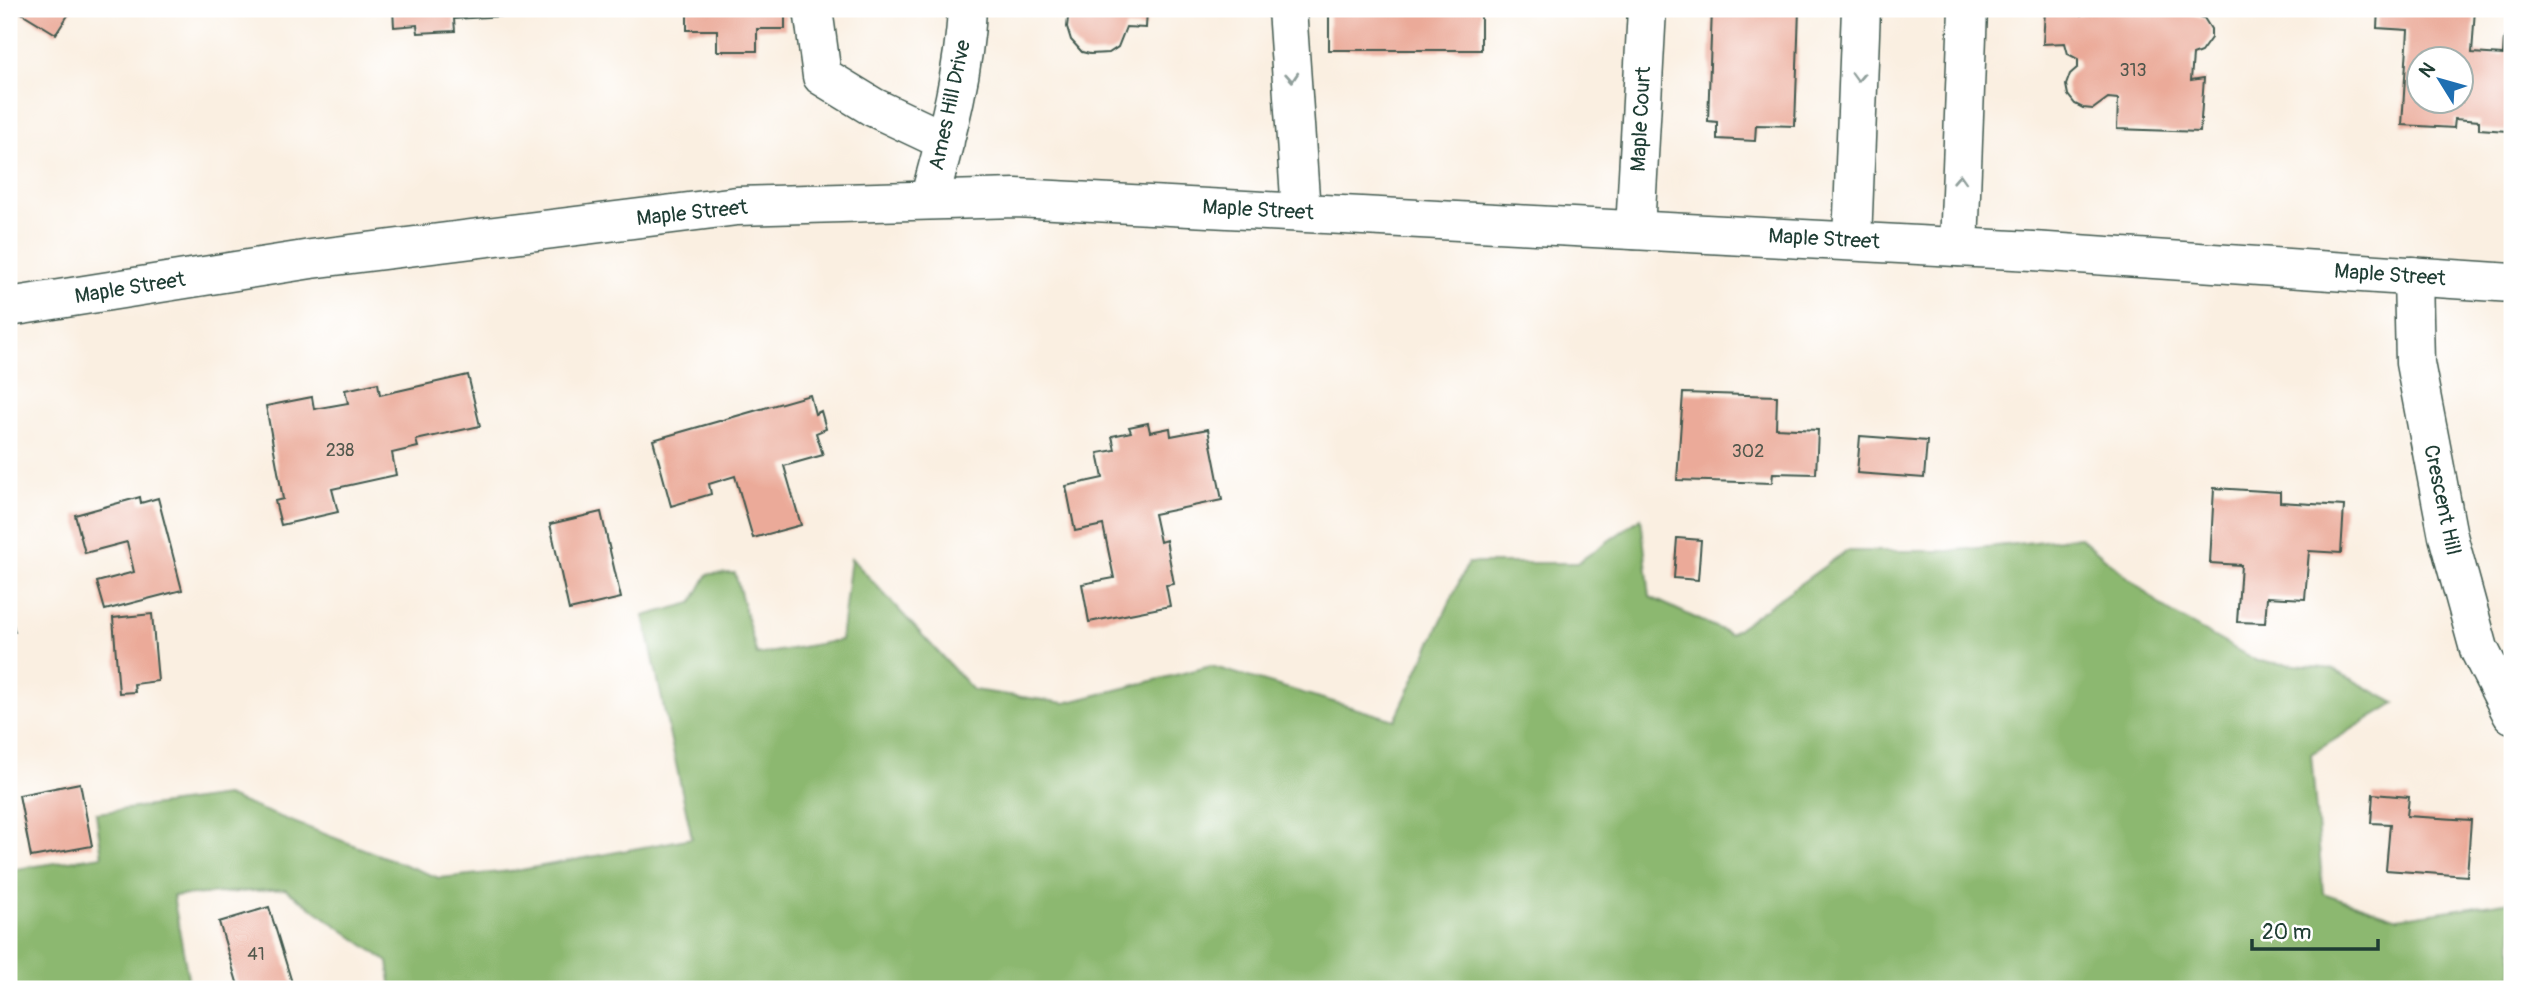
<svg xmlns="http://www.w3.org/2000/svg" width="2521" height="998" viewBox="0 0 2521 998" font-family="Pangolin,sans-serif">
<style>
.forest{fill:#8cb870;stroke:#567a52;stroke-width:2}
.building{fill:#ebaa99;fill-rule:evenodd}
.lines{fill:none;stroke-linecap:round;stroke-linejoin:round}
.minor-casing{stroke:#40584e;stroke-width:41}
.major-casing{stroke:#40584e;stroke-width:41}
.minor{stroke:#fff;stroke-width:38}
.major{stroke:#fff;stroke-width:38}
.oneway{stroke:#8f9e9a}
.labels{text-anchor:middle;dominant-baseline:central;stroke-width:7;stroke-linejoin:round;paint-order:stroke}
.number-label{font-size:18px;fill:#52584d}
.street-label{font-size:21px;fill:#1f3d34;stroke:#fff}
</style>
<rect width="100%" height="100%" fill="#fff"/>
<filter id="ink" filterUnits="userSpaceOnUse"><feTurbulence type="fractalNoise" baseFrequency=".0143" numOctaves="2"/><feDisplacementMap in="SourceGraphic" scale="14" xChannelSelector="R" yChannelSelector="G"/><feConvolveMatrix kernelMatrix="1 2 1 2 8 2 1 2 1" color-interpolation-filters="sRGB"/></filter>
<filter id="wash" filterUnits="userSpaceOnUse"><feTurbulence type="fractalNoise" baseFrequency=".00686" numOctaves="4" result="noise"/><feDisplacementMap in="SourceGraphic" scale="28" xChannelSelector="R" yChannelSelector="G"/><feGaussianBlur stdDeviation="1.57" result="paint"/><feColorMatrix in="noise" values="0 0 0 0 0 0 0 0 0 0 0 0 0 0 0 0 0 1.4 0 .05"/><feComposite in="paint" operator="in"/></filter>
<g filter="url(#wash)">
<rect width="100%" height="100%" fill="#faefe1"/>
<!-- forest -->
<path class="forest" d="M1641,518L1650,597L1730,634L1846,551H1949L2080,537L2168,611L2257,661L2333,669L2395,703L2311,754L2323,893L2398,918L2512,901V989H392L388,962L285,889L173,896L190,989H9V870L102,856L96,813L226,796L439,878L521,870L692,838L644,616L692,603L708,574L735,573L757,655L841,640L851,558L973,690L1065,703L1211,666L1395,720L1468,563H1577Z"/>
<g id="blocks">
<!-- building -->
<path class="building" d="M15,9H72L56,34Z
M393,9H538V14L454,19L455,31L418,33L417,25L394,27Z
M687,9H785V29H757V51H717V30H687Z
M1069,9H1147L1146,28L1126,27L1118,47L1109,53L1090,54L1082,52L1071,40L1067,27Z
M1329,9H1481V50H1329Z
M1712,9H1799L1795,126L1756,125L1755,141L1717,139V122L1708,121Z
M2083,9H2189V14L2204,18L2211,29V38L2201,52L2193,55L2191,80L2204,78L2200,132L2117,129L2118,99L2108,98L2093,109L2083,108L2075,104L2068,95L2066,85L2070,74L2078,67V59L2068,54L2065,43L2043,44L2045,11L2081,15Z
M2378,9H2475L2472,53L2503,55L2504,38L2512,39V122L2508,121L2507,131L2479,129V121L2455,119L2454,128L2402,125L2408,30L2377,28ZM2420,60H2462V102H2420Z
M468,375L480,426L416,440L418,447L392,453L396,475L332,489L338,512L281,525L275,501L283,499L266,406L312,397L314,409L348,403L345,390L378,383L380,395Z
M1683,393L1777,396L1776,428L1818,430L1816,474L1773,473L1772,483L1677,480Z
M810,395L815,414L821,411L826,429L816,433L823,455L784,466L801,525L753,538L735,476L709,484L711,494L671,506L653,440Z
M1148,423L1150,432L1170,428L1171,436L1208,429L1222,500L1154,514L1160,542L1166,540L1174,584L1166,585L1170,606L1089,622L1082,584L1114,578L1103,525L1075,531L1066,486L1103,478L1098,453L1115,450L1112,436L1131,432L1129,427Z
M1860,436L1927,441L1924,478L1857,473Z
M2214,488L2280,492V502L2344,506L2341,553L2309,551L2305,599L2267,597L2265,623L2237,622L2241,565L2210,563Z
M140,497L141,503L158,498L182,590L105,610L97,582L134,572L127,542L85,553L75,515Z
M601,512L621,598L569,610L550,524Z
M1677,538L1701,540L1698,580L1674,578Z
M9,608L15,632L9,633Z
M152,614L158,681L134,684L135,692L119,693L113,618Z
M80,783L92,846L31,857L19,795Z
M2373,794L2409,797L2407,816L2471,820L2467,876L2386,870L2390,824L2371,823Z
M269,907L293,986L283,989H239L219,922Z"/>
</g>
</g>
<g filter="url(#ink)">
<use href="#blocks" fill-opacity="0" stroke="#40584e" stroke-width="2"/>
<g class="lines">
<!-- minor casing -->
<g class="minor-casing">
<path id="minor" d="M813,9L822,76L873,107L945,141
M1287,9L1301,212
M929,200C946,137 964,75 967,9
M1635,230L1647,9
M1852,241L1861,9
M1959,247L1968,9
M2413,276L2415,363L2448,536L2479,649L2512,714"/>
</g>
<!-- major casing -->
<g class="major-casing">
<path id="major" d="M9,307L311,259L737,206L1016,198L2033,251L2512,283"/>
</g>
<!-- minor -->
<use href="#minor" class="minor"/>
<!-- major -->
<use href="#major" class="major"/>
</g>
<!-- one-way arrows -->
<defs><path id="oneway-chevron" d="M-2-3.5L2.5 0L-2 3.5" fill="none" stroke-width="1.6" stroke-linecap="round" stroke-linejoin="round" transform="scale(1.75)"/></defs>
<g class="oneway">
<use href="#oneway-chevron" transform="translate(1292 77) rotate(86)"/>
<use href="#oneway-chevron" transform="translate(1858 77) rotate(92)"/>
<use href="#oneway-chevron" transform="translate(1960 179) rotate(-87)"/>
</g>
</g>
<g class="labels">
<!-- number labels -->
<g class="number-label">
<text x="2133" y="70">313</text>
<text x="340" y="450">238</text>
<text x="1748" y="451">302</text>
<text x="256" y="954">41</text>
</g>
<!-- street labels -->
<g class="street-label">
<text transform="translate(950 105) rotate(-78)">Ames Hill Drive</text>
<text transform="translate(1641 119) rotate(-87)">Maple Court</text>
<text transform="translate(1258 210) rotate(3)">Maple Street</text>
<text transform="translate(692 213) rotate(-6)">Maple Street</text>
<text transform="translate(1824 239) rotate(3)">Maple Street</text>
<text transform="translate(2390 275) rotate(4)">Maple Street</text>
<text transform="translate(130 288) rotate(-9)">Maple Street</text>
<text transform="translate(2442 500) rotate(78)">Crescent Hill</text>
</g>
</g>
<!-- margin -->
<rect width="2521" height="998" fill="none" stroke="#fff" stroke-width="35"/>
<!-- north arrow -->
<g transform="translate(2440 80) rotate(307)"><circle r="33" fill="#ffffff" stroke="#a5b1ae" stroke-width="2"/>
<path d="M0-5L12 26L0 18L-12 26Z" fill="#1f6fb2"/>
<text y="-10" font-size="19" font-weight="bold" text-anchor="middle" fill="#1f3d34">N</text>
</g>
<!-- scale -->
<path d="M2252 939v10h126v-10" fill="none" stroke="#1f3d34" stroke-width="3.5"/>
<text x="2262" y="939" font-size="21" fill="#1f3d34" stroke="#ffffff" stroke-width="5" paint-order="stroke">20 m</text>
</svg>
